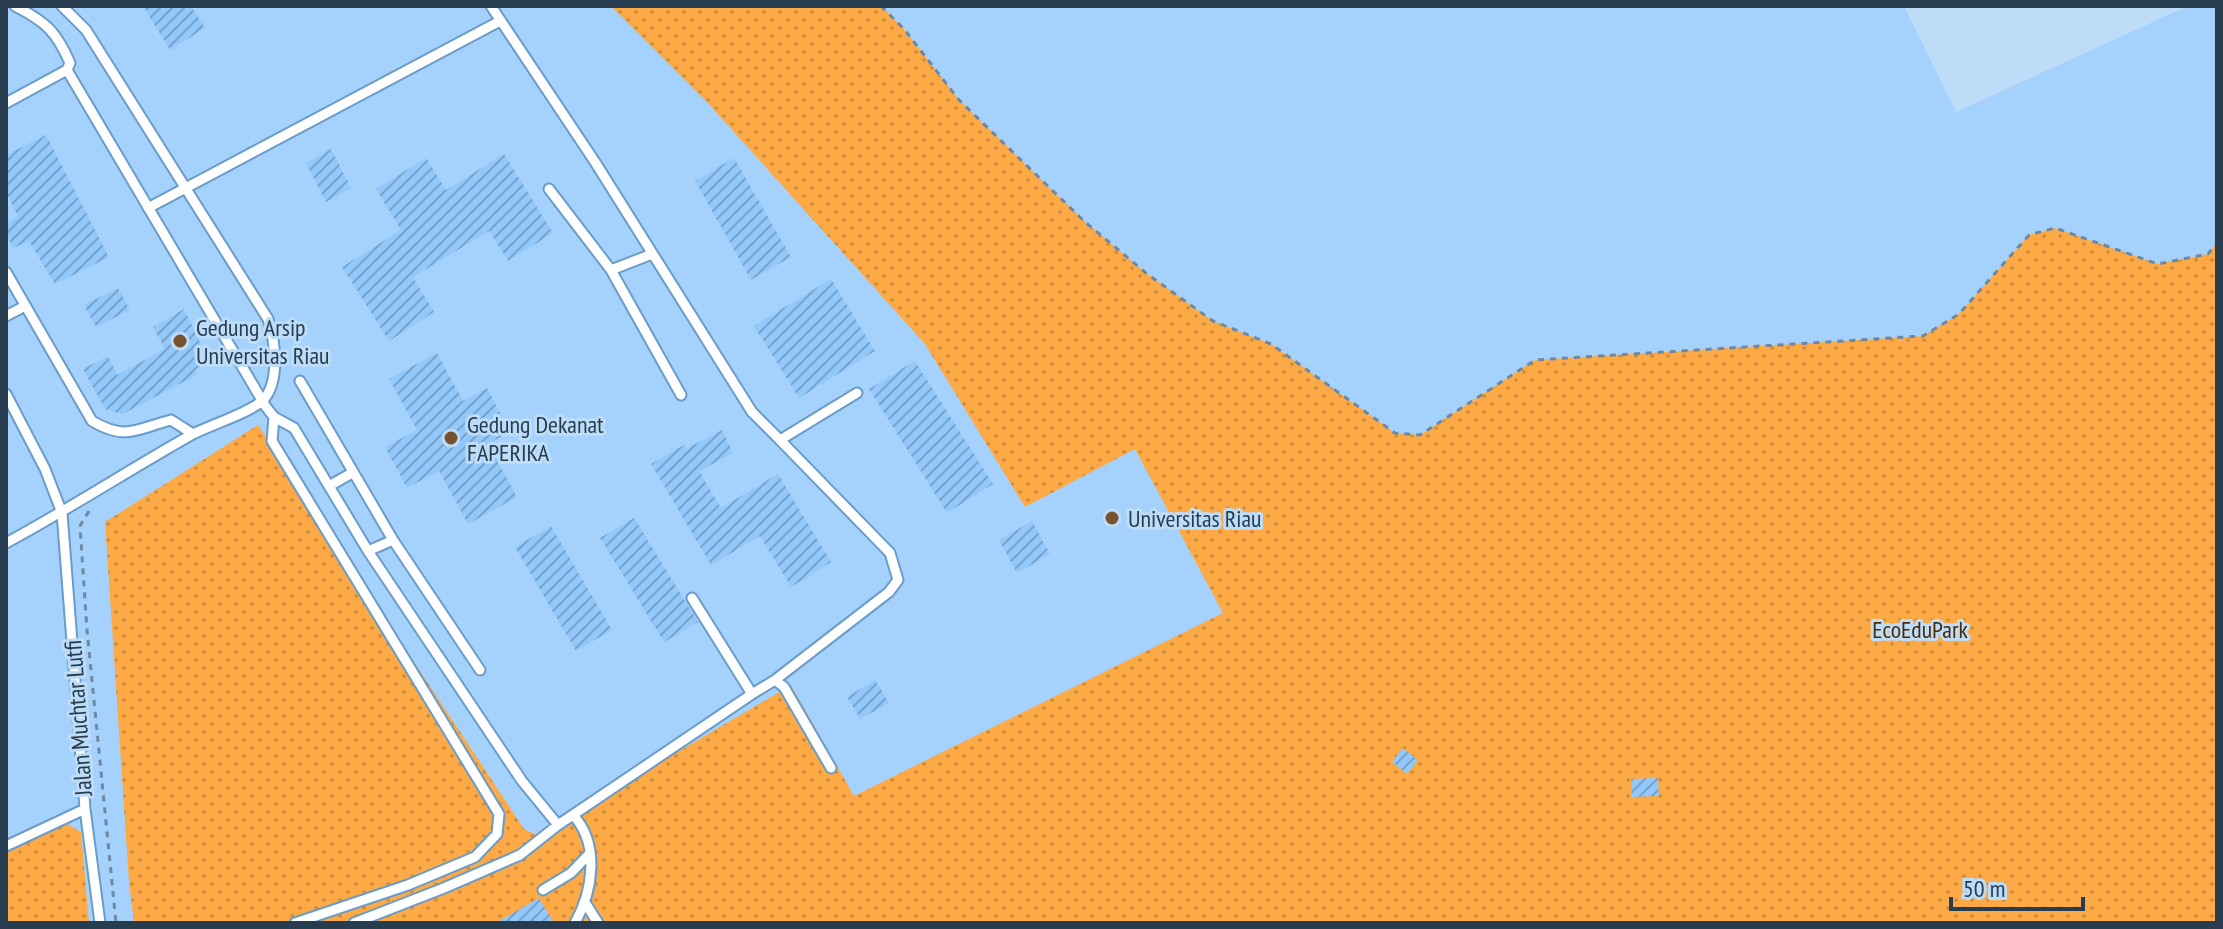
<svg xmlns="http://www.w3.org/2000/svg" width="2223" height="929" viewBox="0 0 2223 929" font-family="'PT Sans Narrow',sans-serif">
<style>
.built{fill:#a4d2fc}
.park{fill:url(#park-dots)}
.building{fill:url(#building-hatch)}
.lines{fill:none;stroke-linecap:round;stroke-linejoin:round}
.lane-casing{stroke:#6a9cc9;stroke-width:13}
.path{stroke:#6f88a0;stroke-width:3;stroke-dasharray:6 6;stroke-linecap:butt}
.lane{stroke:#fff;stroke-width:9}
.poi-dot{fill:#77532d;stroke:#bddcf8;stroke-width:3}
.labels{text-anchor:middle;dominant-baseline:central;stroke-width:6;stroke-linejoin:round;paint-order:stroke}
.poi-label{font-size:24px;fill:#273c4f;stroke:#bddcf8;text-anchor:start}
.park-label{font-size:24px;fill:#4c2b00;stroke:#bddcf8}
.street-label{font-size:24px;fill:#273c4f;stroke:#bddcf8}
</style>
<defs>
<pattern id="park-dots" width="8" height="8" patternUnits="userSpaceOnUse" patternTransform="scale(2)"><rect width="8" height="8" fill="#fda946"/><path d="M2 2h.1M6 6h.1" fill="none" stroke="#cd8b3d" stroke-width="1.8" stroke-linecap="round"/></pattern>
<pattern id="building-hatch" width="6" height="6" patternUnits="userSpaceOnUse" patternTransform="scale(2)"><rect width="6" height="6" fill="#92c8fa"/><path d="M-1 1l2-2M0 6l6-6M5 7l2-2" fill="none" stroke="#77a4cd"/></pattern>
</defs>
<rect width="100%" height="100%" fill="#bddcf8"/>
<!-- built -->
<path class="built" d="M6,6H1904L1956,112L2188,6H2217V923H6Z"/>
<!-- park -->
<path class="park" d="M611,6H881L904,29L959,100L1084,221L1146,273L1213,321L1271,344L1395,433L1420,435L1535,360L1923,336L1959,314L2029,235L2055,228L2158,264L2208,254L2217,243V923H134L129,882L105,522L258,425L524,829L537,835L791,685L854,796L1223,613L1135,449L1025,507L925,344L706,101Z
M62,821L81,832L89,923H6V847Z"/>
<!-- building -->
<path class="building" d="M143,6H191L205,28L170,50Z
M46,135L109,257L55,284L29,241L13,248L6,234V223L18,217L6,191V155Z
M331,149L351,188L326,202L306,163Z
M504,154L553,233L508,261L489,231L413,277L434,312L389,341L342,267L401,230L376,189L426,158L446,190Z
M734,158L791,257L751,280L695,181Z
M831,279L875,351L799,398L754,326Z
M118,288L130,310L96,327L84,305Z
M184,309L206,355V361L195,371L196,375L123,414L105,409L83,369L108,356L117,375L165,349L153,327Z
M437,353L463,401L487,388L510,432L488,444L517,497L468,524L439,471L407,488L385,447L417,430L389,379Z
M915,361L993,484L947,513L869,389Z
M722,430L733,453L699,471L721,508L778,474L831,562L791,587L760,536L711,565L651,464L684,445L686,449Z
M634,518L698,622L664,642L600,538Z
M1032,521L1050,554L1017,573L999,540Z
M551,526L612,630L576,651L515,547Z
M875,680L889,703L860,719L847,697Z
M1403,748L1418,760L1407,774L1392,762Z
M1658,778L1659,796L1632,797L1631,779Z
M539,898L554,923H496Z"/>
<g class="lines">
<!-- lane casing -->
<g class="lane-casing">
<path id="lane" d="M15,6C46,22 56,31 70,63L67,70L266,407L274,417L294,428L368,551L522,781L558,825
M491,6L595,162L752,412L780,440L857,393
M6,103L67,70
M549,189L611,270L681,395
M148,208L500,21
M611,270L652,254
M6,272L92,421C126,441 136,429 171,420L193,434
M6,316L25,306
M300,381L393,540L480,670
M6,394L45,469L62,513L85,809L100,923
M274,417L272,441L499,814L497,834L475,857L408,885L295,923
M329,486L352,473
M6,543C69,509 129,470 191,435C210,425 247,414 262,401C281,383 275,340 268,319L86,30L62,6
M368,551L393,540
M775,680L889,592L898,580L890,553L780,440
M752,694L775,680L784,687L831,768
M573,815C600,844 593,891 575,923
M6,846L85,809
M543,890L571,873L589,854
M586,904L598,923
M354,923L444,888L520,855L558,825L752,694L692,598"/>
</g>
<!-- path -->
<path class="path" d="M881,6L904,29L959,100L1084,221L1146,273L1213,321L1271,344L1395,433L1420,435L1535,360L1923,336L1959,314L2029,235L2055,228L2158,264L2208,254L2217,243
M89,511L80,526L87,630L116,923"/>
<!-- lane -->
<use href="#lane" class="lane"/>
</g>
<!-- markers -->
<g class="poi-dot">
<circle cx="180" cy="341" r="8"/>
<circle cx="451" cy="438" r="8"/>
<circle cx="1112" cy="518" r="8"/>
</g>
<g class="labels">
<!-- poi labels -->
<g class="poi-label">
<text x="196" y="327">Gedung Arsip<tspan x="196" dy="28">Universitas Riau</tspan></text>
<text x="467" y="424">Gedung Dekanat<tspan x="467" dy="28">FAPERIKA</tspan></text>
<text x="1128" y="518">Universitas Riau</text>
</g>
<!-- park labels -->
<g class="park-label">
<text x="1920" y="629">EcoEduPark</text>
</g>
<!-- street labels -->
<g class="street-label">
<text transform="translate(78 718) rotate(-94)">Jalan Muchtar Lutfi</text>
</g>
</g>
<!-- border -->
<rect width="2223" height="929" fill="none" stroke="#273c4f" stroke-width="16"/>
<!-- scale -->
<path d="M1951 897v12h132v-12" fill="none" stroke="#273c4f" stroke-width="4"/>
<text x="1963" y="897" font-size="24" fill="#273c4f" stroke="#bddcf8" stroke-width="6" paint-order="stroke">50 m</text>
</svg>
